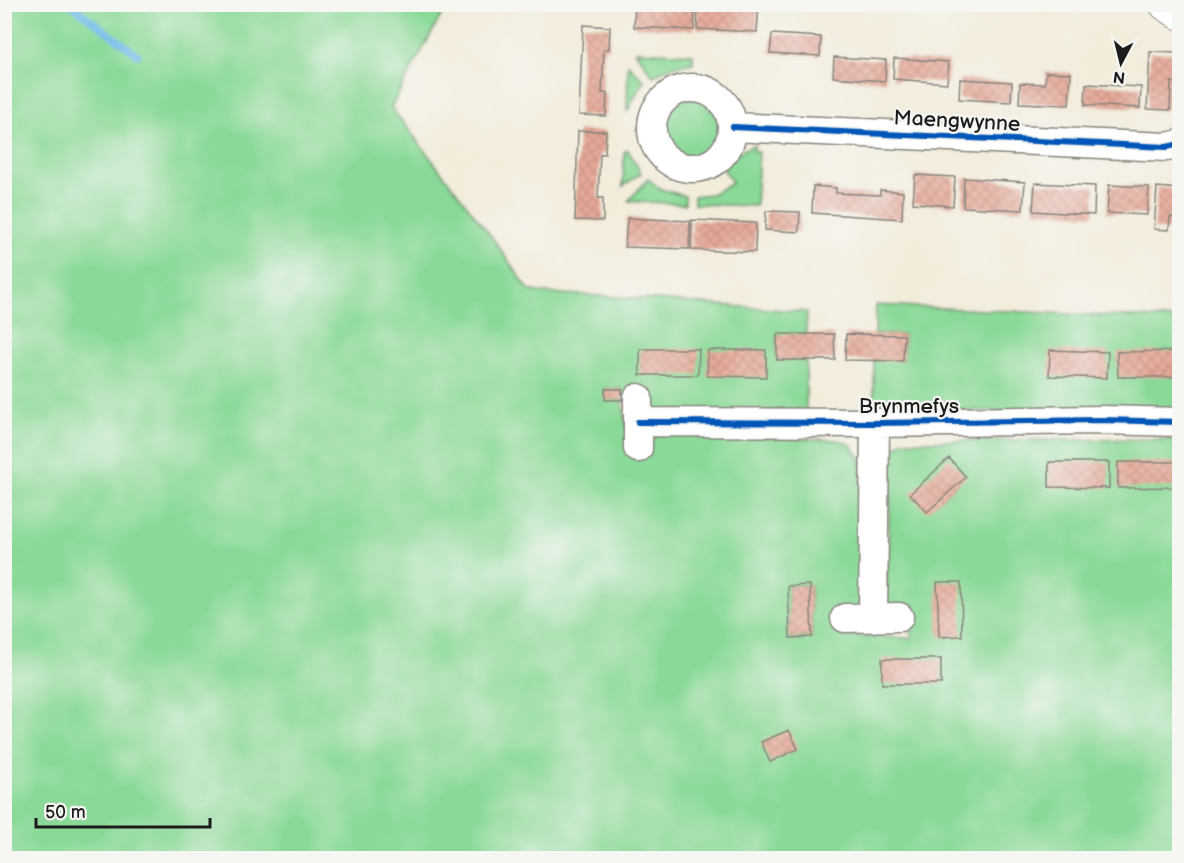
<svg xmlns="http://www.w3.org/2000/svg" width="1184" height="863" viewBox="0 0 1184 863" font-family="'Balsamiq Sans',sans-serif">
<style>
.green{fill:#8ad998;stroke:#537a5a;stroke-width:1.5;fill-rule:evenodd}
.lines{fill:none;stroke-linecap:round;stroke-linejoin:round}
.stream{stroke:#71bbea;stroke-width:7}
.building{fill:url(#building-cross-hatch)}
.minor-casing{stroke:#87847c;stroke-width:31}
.major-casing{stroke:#87847c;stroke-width:35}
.minor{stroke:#fff;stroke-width:28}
.major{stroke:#fff;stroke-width:33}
.cycleway-casing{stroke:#f6f6f2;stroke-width:10}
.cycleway{stroke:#0057b8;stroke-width:6}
.labels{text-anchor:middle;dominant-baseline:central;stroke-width:4.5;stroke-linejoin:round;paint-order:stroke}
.street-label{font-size:21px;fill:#1c1c1c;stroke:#f6f6f2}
</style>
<defs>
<pattern id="building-cross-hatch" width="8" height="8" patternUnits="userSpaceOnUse" patternTransform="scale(1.5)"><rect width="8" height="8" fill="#e6a999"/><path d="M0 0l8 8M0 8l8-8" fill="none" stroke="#c59183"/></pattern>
</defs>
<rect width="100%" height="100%" fill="#f6f6f2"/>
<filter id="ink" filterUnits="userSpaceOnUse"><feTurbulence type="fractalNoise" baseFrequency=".0167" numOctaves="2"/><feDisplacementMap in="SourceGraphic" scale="12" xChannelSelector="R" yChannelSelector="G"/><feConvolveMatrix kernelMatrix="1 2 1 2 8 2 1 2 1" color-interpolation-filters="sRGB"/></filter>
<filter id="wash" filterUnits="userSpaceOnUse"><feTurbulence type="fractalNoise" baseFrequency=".008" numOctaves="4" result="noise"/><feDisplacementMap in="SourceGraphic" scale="24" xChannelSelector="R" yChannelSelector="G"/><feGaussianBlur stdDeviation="1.35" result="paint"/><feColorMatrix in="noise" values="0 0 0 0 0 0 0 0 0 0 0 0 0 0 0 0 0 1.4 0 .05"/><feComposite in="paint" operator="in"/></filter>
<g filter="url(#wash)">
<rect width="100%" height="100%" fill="#f2ecdb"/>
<!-- green -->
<path class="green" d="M5,5H447L391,107L491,236L529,290L543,293L618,297L807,312L806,334L777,335V360H806V409L655,418L630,394H622V389H605V399L622,400L627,429L647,442L662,434L840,440L851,445L861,459L860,606L841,618V636L912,638L910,618L886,605L890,496L888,462L893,449L904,441L1179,439V858H5ZM810,585L812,637L790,638L788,586Z
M635,51L693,54V63L670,67L653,76Z
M628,64L645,82L639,89L627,112Z
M659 130a33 33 0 1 1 66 0a33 33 0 1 1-66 0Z
M754,145V152H759L756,206L694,204V196L711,194L733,183L723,169L739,152Z
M628,150L641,173L623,186L624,152Z
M648,179L661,189L685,196V204L628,201Z
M876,305L1179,319V412L874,410V360H903L904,335L875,334Z"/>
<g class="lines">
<!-- stream -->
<path class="stream" d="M70,4L138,55"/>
</g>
<g id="blocks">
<!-- building -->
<path class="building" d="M635,4H695L694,30L634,27Z
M698,4H759L757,32L697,29Z
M583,25L610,27L609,49H604L602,93H607L606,116L579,115Z
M772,34L821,37L820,56L770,53Z
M1150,52L1179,53L1177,83L1171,82L1170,110L1147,109Z
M834,57L886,60L885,81L833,77Z
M894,58L949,62L947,83L893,79Z
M1046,72L1071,73L1069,105L1019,103L1020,83L1045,84Z
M960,79L1012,82L1011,102L959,99Z
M1086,84L1141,87L1140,108L1085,105Z
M578,131H606L605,154H600L598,198H603V221L575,220Z
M915,175L955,177L953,206L913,203Z
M964,178L1025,182L1023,210L963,207Z
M1035,183L1095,186L1094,215L1033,211Z
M1109,185L1149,187L1147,215L1107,213Z
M813,186L836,188V193L880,195V190L903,192L902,219L812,213Z
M1157,187L1179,189V217H1170L1169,230L1154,229Z
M766,211L800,212L799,232L765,230Z
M627,218L690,221L689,249L625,247Z
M692,220L756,223L755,252L691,250Z
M777,334H834L835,360H777Z
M846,334L904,335L903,361L845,360Z
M1179,335V351H1176V377H1118L1117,352L1176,351L1175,336Z
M640,349H699L698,375H640Z
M708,350H766V377L707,376Z
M1050,350L1108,352L1107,378L1049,376Z
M605,389H622V400H605Z
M949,458L966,477L927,512L910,494Z
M1049,462H1109V488L1049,487Z
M1118,462H1176V487L1118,488Z
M937,582H961L962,636L939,637Z
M810,585L812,637L790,638L788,586Z
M882,659H941V684H882Z
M789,730L798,749L770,762L761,742Z"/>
</g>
</g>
<g filter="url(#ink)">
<use href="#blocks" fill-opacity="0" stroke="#87847c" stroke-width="1.5"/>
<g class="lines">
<!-- minor casing -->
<g class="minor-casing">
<path id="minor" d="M652 128a40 40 0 1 1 80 0a40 40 0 1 1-80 0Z
M733,127L1167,147L1180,144
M638,422L875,423L1101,420L1180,422
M638,448V398
M845,618L899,617
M873,618L875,423"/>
</g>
<!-- major casing -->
<g class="major-casing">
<path id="major" d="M1166,4L1180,13"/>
</g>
<!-- minor -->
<use href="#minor" class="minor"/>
<!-- major -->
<use href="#major" class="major"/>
<!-- cycleway casing -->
<g class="cycleway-casing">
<path id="cycleway" d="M733,127L1167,147L1180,144
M638,422L875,423L1101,420L1180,422"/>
</g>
<!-- cycleway -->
<use href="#cycleway" class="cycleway"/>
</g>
</g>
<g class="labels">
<!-- street labels -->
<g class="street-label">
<text transform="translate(957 121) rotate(3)">Maengwynne</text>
<text x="909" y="406">Brynmefys</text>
</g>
</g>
<!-- margin -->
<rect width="1184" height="863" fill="none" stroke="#f6f6f2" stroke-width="24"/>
<!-- north arrow -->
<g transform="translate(1121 63) rotate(187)" stroke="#f6f6f2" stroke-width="4.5" paint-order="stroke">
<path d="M0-4.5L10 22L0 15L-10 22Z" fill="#1c1c1c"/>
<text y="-9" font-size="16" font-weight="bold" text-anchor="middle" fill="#1c1c1c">N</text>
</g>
<!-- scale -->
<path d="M36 818v9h174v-9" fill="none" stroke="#1c1c1c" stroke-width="3"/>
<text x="45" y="818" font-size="18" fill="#1c1c1c" stroke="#f6f6f2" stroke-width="4.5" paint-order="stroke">50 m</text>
</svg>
